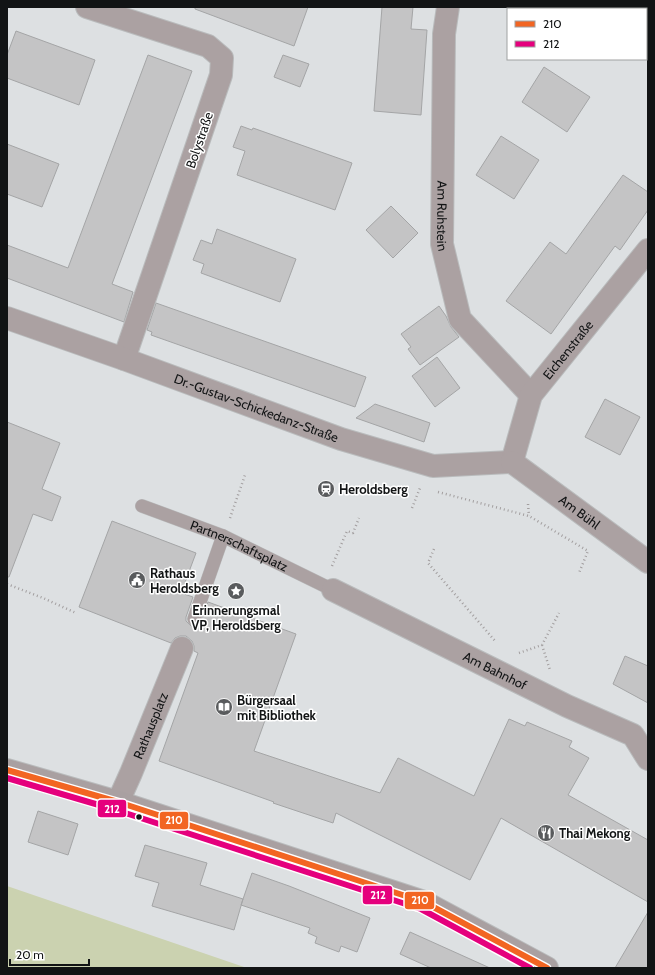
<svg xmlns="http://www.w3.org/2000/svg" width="655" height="975" viewBox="0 0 655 975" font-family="Cabin,sans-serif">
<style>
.green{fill:#cbd2b0}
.building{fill:#c4c4c5;stroke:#a4a5a6}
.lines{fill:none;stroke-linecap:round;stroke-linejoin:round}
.lane-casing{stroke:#b9bbbc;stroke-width:14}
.street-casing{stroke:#b9bbbc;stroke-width:24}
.secondary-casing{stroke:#b9bbbc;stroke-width:24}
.path{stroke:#a29e9f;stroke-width:2.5;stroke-dasharray:1 3;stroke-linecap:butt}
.lane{stroke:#aba1a2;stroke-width:13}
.street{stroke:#aba1a2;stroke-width:22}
.secondary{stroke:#a9a0a1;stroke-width:22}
.bus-1-casing{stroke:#fff;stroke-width:9}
.bus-2-casing{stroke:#fff;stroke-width:9}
.bus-1{stroke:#f26522;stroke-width:6}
.bus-2{stroke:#e5007d;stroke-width:6}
.bus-dot{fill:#121415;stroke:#fff;stroke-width:1.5}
.labels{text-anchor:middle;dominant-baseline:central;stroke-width:3;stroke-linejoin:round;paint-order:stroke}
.street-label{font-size:13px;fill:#121415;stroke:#fff}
.poi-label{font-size:13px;font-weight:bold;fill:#121415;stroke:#fff;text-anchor:start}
.line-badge{stroke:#fff;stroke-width:1.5}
.badge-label{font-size:11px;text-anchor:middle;font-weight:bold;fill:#fff}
</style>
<rect width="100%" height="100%" fill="#dde0e2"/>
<!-- green -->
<path class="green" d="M7,886L247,968H7Z"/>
<!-- building -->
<path class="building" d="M195,7H308L294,46L195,9Z
M382,7H413L411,29L427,30L421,115L374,111Z
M16,31L95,60L79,105L7,78V55Z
M148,55L192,71L112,284L133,292L124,322L7,278V245L68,268Z
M283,55L309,64L300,87L274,77Z
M544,67L590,97L567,132L522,102Z
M241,126L252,130L253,128L352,163L335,210L237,175L245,151L233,147Z
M501,136L539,160L514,199L476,175Z
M7,144L59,164L42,207L7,194Z
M623,175L648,192V210L620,250L615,246L551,334L506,301L550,242L566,254Z
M391,206L418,233L393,258L366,230Z
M217,229L296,259L280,302L201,273L204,264L193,260L201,240L212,244Z
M156,303L366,377L355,407L151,335L152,332L147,330Z
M439,306L446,316L451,327L459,337L420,365L408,349L411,347L401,334Z
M437,357L460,388L435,407L412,376Z
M605,399L640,417L620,455L585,437Z
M375,404L430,423L424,442L356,418Z
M7,422L60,443L42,489L61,497L52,521L33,514L9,577H7Z
M112,521L196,553L181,593L193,597L186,617V621L191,626L196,627L199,625L208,602L296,634L254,751L380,793L398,758L474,796L509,719L525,726L527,722L572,741L569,747L589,758L568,795L648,840V902L501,818L470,880L336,813L333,823L273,803L274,802L159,761L198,653L194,651V646L192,641L186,636H180L175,638L171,643L79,607Z
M625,656L648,666V703L613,684Z
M38,811L78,824L68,855L28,842Z
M145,845L207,863L200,885L243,899L234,930L152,906L159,883L135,876Z
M252,873L289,886L370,918L357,952L341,946L339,952L315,943L317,937L308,933L310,928L241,905Z
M648,912V968H615Z
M410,932L490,968H431L400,954Z"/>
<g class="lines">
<!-- lane casing -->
<g class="lane-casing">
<g id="lane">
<path id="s1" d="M142,506L223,536L333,590"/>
<path d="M194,619L223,536"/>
</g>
</g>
<!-- street casing -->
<g class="street-casing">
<g id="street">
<path d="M87,7L208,46L222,58L221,75L124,359"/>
<path id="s2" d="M448,7L444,34L442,244L460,319L531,395"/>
<path id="s3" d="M7,318L124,359L341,439L433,466L512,462"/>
<path id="s4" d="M512,462L531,395L648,250"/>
<path id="s5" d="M512,462L648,562"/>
<path id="s6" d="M333,590L567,706L633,735L648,759"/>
<path id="s7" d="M118,802L131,773L182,648"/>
</g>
</g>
<!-- secondary casing -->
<g class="secondary-casing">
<path id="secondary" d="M7,770L118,802L424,902L547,968"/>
</g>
<!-- path -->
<path class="path" d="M438,492L529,516L588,551L579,573
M528,504L529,516
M412,508L420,488
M230,518L245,475
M434,549L428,563L496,642
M332,566L347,531L353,533L359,518
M7,584L43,598L76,613
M542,645L550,670
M519,653L542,645L559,613"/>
<!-- lane -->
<use href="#lane" class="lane"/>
<!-- street -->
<use href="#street" class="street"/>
<!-- secondary -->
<use href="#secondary" class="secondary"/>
<!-- bus-1 casing -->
<g class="bus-1-casing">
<path id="bus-1" d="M7,770L118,802L424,902L547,968"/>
</g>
<!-- bus-2 casing -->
<g class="bus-2-casing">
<path id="bus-2" d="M7,778L116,810L421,909L530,968"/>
</g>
<!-- bus-1 -->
<use href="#bus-1" class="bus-1"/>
<!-- bus-2 -->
<use href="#bus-2" class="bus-2"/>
</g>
<!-- icons -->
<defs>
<g id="station-disc" transform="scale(0.9)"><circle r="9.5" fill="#595b5d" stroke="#fff"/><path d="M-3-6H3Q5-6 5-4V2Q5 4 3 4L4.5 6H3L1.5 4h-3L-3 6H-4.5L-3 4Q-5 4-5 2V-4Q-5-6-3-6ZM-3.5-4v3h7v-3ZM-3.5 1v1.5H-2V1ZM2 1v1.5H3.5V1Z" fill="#fff"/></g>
<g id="civic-disc" transform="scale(0.9)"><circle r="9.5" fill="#595b5d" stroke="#fff"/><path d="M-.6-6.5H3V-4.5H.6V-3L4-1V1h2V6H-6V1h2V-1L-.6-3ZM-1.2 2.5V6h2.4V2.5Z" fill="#fff"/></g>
<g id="sight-disc" transform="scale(0.9)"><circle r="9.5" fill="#595b5d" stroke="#fff"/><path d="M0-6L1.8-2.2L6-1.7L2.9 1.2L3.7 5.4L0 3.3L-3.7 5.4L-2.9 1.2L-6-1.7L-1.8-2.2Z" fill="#fff"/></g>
<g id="library-disc" transform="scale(0.9)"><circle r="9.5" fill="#595b5d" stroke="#fff"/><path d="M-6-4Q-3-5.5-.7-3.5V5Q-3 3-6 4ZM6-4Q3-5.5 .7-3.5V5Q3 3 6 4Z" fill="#fff"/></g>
<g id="restaurant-disc" transform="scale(0.9)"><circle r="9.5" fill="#595b5d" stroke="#fff"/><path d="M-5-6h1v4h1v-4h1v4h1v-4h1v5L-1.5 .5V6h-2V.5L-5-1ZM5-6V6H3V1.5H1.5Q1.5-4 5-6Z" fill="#fff"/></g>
</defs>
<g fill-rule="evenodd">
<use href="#station-disc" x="326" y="489"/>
<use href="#civic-disc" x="137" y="580"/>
<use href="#sight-disc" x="236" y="591"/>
<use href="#library-disc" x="224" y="707"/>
<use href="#restaurant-disc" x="546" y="833"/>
</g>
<!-- markers -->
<circle class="bus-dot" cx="139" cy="817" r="3.5"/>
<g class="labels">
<!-- street labels -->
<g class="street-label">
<text transform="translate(199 140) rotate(-71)">Bolystraße</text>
<text stroke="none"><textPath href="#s2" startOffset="209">Am Ruhstein</textPath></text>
<text stroke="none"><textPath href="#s4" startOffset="128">Eichenstraße</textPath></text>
<text stroke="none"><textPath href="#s3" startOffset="265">Dr.-Gustav-Schickedanz-Straße</textPath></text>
<text stroke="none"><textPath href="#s5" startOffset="84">Am Bühl</textPath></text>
<text stroke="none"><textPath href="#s1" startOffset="105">Partnerschaftsplatz</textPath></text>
<text stroke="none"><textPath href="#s6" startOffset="181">Am Bahnhof</textPath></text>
<text stroke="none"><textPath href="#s7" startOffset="83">Rathausplatz</textPath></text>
</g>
<!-- poi labels -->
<g class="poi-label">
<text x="339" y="489">Heroldsberg</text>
<text x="150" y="573">Rathaus<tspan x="150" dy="15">Heroldsberg</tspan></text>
<text x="236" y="610" text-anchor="middle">Erinnerungsmal<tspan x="236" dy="15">VP, Heroldsberg</tspan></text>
<text x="237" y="700">Bürgersaal<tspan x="237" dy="15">mit Bibliothek</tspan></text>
<text x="559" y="833">Thai Mekong</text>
</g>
</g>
<g class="line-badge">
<rect x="97" y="799" width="30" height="19" rx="4" fill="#e5007d"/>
<rect x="159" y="811" width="30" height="19" rx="4" fill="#f26522"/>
<rect x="362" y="885" width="31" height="20" rx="4" fill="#e5007d"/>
<rect x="404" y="891" width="31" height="19" rx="4" fill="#f26522"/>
</g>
<g class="badge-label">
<text x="112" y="813">212</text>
<text x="174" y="824">210</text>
<text x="378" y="899">212</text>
<text x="420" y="904">210</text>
</g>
<!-- border -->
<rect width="655" height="975" fill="none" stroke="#121415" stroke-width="16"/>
<!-- legend -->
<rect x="507" y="8" width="140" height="52" fill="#ffffff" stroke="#a0a1a1"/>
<rect x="515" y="21" width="20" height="6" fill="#f26522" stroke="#a0a1a1"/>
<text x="543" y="28" font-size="12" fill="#121415">210</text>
<rect x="515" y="41" width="20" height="6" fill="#e5007d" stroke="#a0a1a1"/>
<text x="543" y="48" font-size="12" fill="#121415">212</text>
<!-- scale -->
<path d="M10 959v6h79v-6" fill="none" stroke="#121415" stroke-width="2"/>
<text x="16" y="959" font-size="12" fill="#121415" stroke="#ffffff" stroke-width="3" paint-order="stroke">20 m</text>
</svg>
